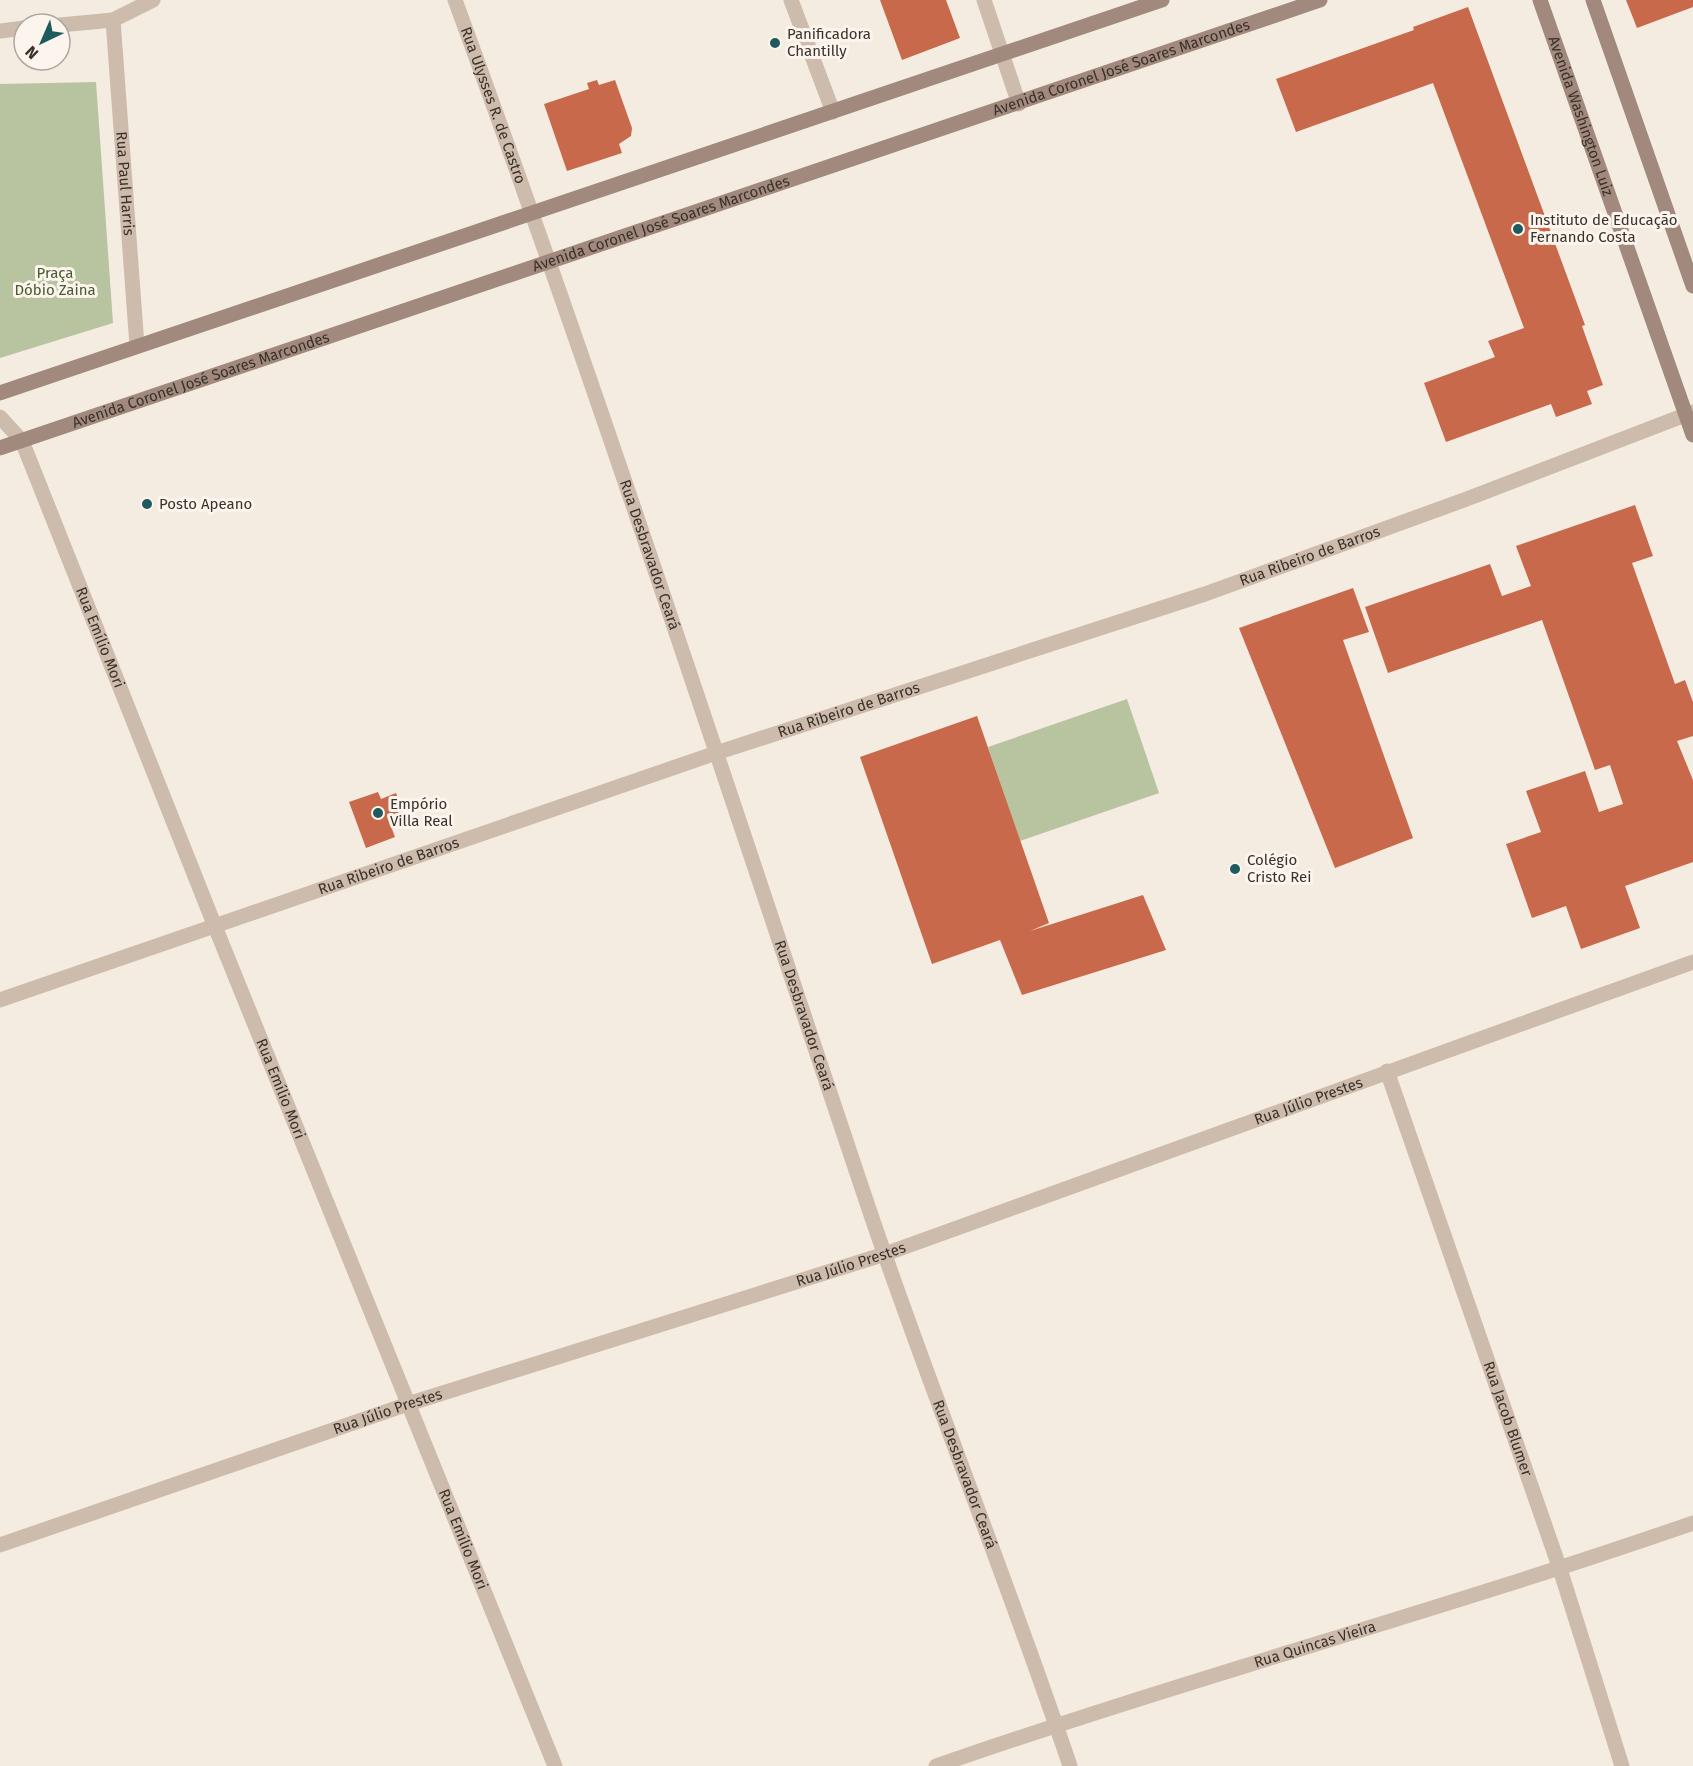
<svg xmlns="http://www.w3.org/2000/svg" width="1693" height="1766" viewBox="0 0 1693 1766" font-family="'Fira Sans',sans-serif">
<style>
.green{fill:#b8c4a0}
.building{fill:#c8694b}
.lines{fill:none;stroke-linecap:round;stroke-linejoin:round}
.service{stroke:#cdbbac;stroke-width:15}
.minor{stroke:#cdbbac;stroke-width:15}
.secondary{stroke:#a18a7d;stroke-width:15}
.poi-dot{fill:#1f5a5e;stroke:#fbf5ee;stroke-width:2}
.labels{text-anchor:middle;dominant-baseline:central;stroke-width:6;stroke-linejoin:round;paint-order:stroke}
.poi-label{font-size:15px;fill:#3b302b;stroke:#fbf5ee;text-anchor:start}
.street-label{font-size:15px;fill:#3b302b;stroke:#fbf5ee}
.park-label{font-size:15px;fill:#4a5a2e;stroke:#fbf5ee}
</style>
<rect width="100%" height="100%" fill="#f4ebe1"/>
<!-- green -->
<path class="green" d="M96,82L113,323L0,358V84Z
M1127,699L1159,793L1020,841L988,747Z"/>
<!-- building -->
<path class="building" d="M880,0H946L960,38L902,60Z
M1626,0H1693V7L1637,28Z
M1468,7L1585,325L1582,326L1603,385L1587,391L1592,404L1556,417L1551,404L1446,442L1424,383L1495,357L1488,341L1524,328L1433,83L1296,132L1276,79L1414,30L1413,27Z
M597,80L599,85L615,80L632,128L631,136L619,144L622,153L567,171L544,104L589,89L587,83Z
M1635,505L1653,556L1632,563L1675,684L1685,680L1693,702V736L1677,741L1693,780V862L1625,886L1640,928L1581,949L1566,906L1532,918L1506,844L1541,832L1526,791L1585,771L1599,812L1623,804L1610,765L1595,770L1542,620L1388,673L1365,607L1490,564L1502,596L1531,586L1516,546Z
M1353,588L1369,632L1343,640L1413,838L1335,868L1239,628Z
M977,716L1049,923L1030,931L1143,895L1166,950L1022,995L1000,940L932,964L860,757Z
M378,792L381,799L396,793L408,824L392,829L395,837L366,848L349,802Z"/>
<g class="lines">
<!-- service -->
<path class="service" d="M791,0L833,112"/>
<!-- minor -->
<g class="minor">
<path id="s1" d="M455,0C603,403 735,811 872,1218C935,1402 1008,1582 1070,1766"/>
<path d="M984,0L1019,104"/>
<path id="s2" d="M113,20L137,346"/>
<path d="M60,25L113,20L153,0"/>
<path d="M0,31L24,28"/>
<path id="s3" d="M0,417L22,441L214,924L555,1766"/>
<path id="s4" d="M0,1000L716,753L1205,594L1464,500L1693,412"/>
<path id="s5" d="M1387,1071L1560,1569L1622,1766"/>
<path id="s6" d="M0,1545L408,1404L885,1254L1693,962"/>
<path id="s7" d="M936,1766C1186,1679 1443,1610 1693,1523"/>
</g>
<!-- secondary -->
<g class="secondary">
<path id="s8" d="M1540,0L1693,435"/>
<path d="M1593,0L1693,286"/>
<path d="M0,393L1162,0"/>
<path id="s9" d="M0,448L1320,0"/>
</g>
</g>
<!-- markers -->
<g class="poi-dot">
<circle cx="775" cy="43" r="6"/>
<circle cx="1518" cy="229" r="6"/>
<circle cx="147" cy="504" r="6"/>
<circle cx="378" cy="813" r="6"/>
<circle cx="1235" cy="869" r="6"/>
</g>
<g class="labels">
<!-- poi labels -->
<g class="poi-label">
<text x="787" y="34">Panificadora<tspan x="787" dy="17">Chantilly</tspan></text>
<text x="1530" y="220">Instituto de Educação<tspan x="1530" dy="17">Fernando Costa</tspan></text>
<text x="159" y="504">Posto Apeano</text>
<text x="390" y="804">Empório<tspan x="390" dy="17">Villa Real</tspan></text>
<text x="1247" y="860">Colégio<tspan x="1247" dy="17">Cristo Rei</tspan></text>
</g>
<!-- street labels -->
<g class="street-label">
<text stroke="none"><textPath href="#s9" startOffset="1184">Avenida Coronel José Soares Marcondes</textPath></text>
<text stroke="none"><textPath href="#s1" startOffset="112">Rua Ulysses R. de Castro</textPath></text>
<text stroke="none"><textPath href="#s8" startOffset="123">Avenida Washington Luiz</textPath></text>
<text stroke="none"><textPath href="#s2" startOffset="164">Rua Paul Harris</textPath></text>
<text stroke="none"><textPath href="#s9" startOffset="698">Avenida Coronel José Soares Marcondes</textPath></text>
<text stroke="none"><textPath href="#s9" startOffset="212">Avenida Coronel José Soares Marcondes</textPath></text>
<text stroke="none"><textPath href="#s1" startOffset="588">Rua Desbravador Ceará</textPath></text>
<text stroke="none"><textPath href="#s4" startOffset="1383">Rua Ribeiro de Barros</textPath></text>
<text stroke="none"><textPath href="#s3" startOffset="244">Rua Emílio Mori</textPath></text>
<text stroke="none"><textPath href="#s4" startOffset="897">Rua Ribeiro de Barros</textPath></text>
<text stroke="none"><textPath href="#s4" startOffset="411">Rua Ribeiro de Barros</textPath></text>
<text stroke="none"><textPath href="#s1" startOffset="1074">Rua Desbravador Ceará</textPath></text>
<text stroke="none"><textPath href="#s3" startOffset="730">Rua Emílio Mori</textPath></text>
<text stroke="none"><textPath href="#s6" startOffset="1382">Rua Júlio Prestes</textPath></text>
<text stroke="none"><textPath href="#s6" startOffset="896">Rua Júlio Prestes</textPath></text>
<text stroke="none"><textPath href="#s6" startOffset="410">Rua Júlio Prestes</textPath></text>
<text stroke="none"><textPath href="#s5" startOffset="368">Rua Jacob Blumer</textPath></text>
<text stroke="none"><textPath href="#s1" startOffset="1560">Rua Desbravador Ceará</textPath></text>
<text stroke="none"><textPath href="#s3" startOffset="1216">Rua Emílio Mori</textPath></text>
<text stroke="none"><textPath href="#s7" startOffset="398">Rua Quincas Vieira</textPath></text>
</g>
<!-- park labels -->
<g class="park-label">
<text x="55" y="273">Praça<tspan x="55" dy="17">Dóbio Zaina</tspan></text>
</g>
</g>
<!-- north arrow -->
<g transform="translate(42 42) rotate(224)"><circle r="28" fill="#fbf5ee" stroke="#aea6a0" stroke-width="1.5"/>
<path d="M0-4.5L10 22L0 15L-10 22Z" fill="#1f5a5e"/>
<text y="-9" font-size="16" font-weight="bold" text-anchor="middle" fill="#3b302b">N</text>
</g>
</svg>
